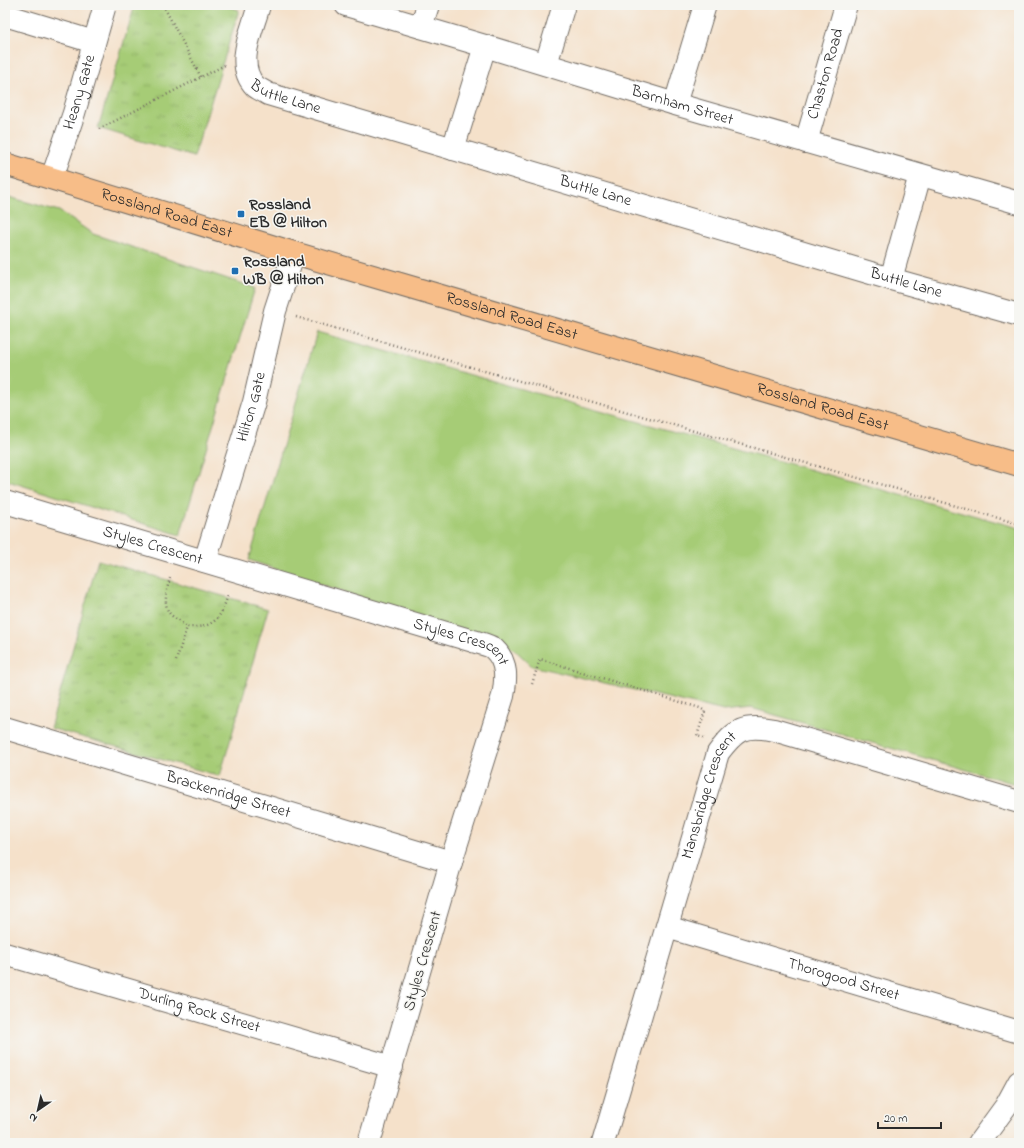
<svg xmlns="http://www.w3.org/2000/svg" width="1024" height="1148" viewBox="0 0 1024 1148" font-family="'Indie Flower',sans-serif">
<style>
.grass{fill:#a6cc76;stroke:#687c50}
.park{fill:url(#park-tufts);stroke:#687c50}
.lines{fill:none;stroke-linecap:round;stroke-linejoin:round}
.minor-casing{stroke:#726b63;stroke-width:24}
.major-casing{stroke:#726b63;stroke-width:24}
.path{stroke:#726b63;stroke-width:2.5;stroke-dasharray:1 3;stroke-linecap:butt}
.minor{stroke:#fff;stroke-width:22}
.major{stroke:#f7bd88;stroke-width:22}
.poi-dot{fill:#1f6fb2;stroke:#f6f6f2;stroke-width:1.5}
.labels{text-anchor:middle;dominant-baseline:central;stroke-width:3;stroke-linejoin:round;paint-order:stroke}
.street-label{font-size:16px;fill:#2b2b2b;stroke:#f6f6f2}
.poi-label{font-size:16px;font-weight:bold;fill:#2b2b2b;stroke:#f6f6f2;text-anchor:start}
</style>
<defs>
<pattern id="park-tufts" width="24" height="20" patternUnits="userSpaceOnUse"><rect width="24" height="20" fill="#a6cc76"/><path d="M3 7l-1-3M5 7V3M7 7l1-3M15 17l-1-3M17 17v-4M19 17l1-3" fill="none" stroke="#8faf66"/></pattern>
</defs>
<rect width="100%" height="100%" fill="#f6f6f2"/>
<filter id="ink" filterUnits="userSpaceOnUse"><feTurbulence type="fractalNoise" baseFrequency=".025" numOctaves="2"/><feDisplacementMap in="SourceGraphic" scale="8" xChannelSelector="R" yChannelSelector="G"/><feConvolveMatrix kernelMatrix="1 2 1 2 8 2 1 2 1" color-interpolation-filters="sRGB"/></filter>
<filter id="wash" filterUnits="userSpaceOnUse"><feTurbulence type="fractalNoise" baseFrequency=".012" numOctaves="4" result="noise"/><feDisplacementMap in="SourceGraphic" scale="16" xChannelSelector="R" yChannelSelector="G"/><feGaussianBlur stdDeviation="0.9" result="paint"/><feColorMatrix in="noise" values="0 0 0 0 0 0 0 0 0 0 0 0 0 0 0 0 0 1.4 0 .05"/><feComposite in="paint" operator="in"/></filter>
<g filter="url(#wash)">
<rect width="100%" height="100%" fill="#f5e1ca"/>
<!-- grass -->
<path class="grass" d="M5,196L59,211L93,234L255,288L180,535L5,480Z
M317,332L1019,528V785L751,708L724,711L532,666L515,650L249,560Z"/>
<!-- park -->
<path class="park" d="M135,5H223L239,10L194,157L98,128Z
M98,560L268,609L220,776L50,728Z"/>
</g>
<g filter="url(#ink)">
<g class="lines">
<!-- minor casing -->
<g class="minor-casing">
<g id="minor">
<path id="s1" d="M259,5C253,29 234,64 255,86C258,89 264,91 268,94L891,279L1019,315"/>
<path id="s2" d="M346,5L485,46L675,104L1019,203"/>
<path d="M5,15L94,42"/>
<path d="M421,27L428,5"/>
<path d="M546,64L564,5"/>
<path d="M675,104L705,5"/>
<path id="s3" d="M806,142L846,5"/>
<path d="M453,149L485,46"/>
<path id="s4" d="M52,178L74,113L105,5"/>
<path d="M891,279L920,175"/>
<path id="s5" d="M5,502L473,641C479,643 490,645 494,649C508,662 506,680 503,696L451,862L369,1143"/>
<path id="s6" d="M205,561L254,402L275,311L294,253"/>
<path id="s7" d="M5,728L451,862"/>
<path id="s8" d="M667,927L1019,1032"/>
<path id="s9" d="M5,954L392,1067"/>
<path id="s10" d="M603,1143L718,753C736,729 744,724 774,730L1019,802"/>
<path d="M979,1143L1006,1106L1019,1082"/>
</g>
</g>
<!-- major casing -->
<g class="major-casing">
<g id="major">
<path id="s11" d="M5,164L294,253L1019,465"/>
</g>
</g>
<!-- path -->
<path class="path" d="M163,5L201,77
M99,129L225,65
M296,317L1019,524
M170,578C167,589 162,606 171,615C176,619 182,623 187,627
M176,661L187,627C214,628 220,620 228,595
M532,684L540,659L700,708L705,711L697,736L704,738"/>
<!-- minor -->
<use href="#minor" class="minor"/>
<!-- major -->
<use href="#major" class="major"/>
</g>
</g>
<!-- markers -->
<g class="poi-dot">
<rect x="237" y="210" width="8" height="8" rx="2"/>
<rect x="231" y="267" width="8" height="8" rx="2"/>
</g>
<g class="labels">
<!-- street labels -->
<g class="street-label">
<text stroke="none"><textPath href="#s3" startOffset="71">Chaston Road</textPath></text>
<text stroke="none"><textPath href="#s4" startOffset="90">Heany Gate</textPath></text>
<text stroke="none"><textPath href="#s1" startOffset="118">Buttle Lane</textPath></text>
<text stroke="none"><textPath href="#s2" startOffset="351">Barnham Street</textPath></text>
<text stroke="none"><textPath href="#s1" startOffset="442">Buttle Lane</textPath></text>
<text stroke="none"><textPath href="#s11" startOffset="169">Rossland Road East</textPath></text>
<text stroke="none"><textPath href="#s1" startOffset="766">Buttle Lane</textPath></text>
<text stroke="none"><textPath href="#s11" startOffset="529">Rossland Road East</textPath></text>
<text stroke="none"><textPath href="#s6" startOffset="161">Hilton Gate</textPath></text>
<text stroke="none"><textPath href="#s11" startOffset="853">Rossland Road East</textPath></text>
<text stroke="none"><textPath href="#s5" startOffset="154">Styles Crescent</textPath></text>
<text stroke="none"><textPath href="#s5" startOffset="478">Styles Crescent</textPath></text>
<text stroke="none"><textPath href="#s7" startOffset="233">Brackenridge Street</textPath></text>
<text stroke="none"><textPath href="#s10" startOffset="364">Mansbridge Crescent</textPath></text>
<text transform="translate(423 961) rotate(-74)">Styles Crescent</text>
<text stroke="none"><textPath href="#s8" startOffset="184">Thorogood Street</textPath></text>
<text stroke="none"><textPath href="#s9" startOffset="202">Durling Rock Street</textPath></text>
</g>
<!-- poi labels -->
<g class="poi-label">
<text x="249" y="205">Rossland<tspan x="249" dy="18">EB @ Hilton</tspan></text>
<text x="243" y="262">Rossland<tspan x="243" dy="18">WB @ Hilton</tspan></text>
</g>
</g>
<!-- margin -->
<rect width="1024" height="1148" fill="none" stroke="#f6f6f2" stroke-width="20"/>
<!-- north arrow -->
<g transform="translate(38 1110) rotate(214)" stroke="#f6f6f2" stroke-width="3" paint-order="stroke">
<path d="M0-3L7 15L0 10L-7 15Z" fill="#2b2b2b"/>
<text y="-6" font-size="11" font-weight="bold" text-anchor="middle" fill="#2b2b2b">N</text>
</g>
<!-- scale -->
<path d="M878 1122v6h63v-6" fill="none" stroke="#2b2b2b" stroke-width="2"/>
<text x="884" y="1122" font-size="12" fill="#2b2b2b" stroke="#f6f6f2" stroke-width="3" paint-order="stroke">20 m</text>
</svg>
